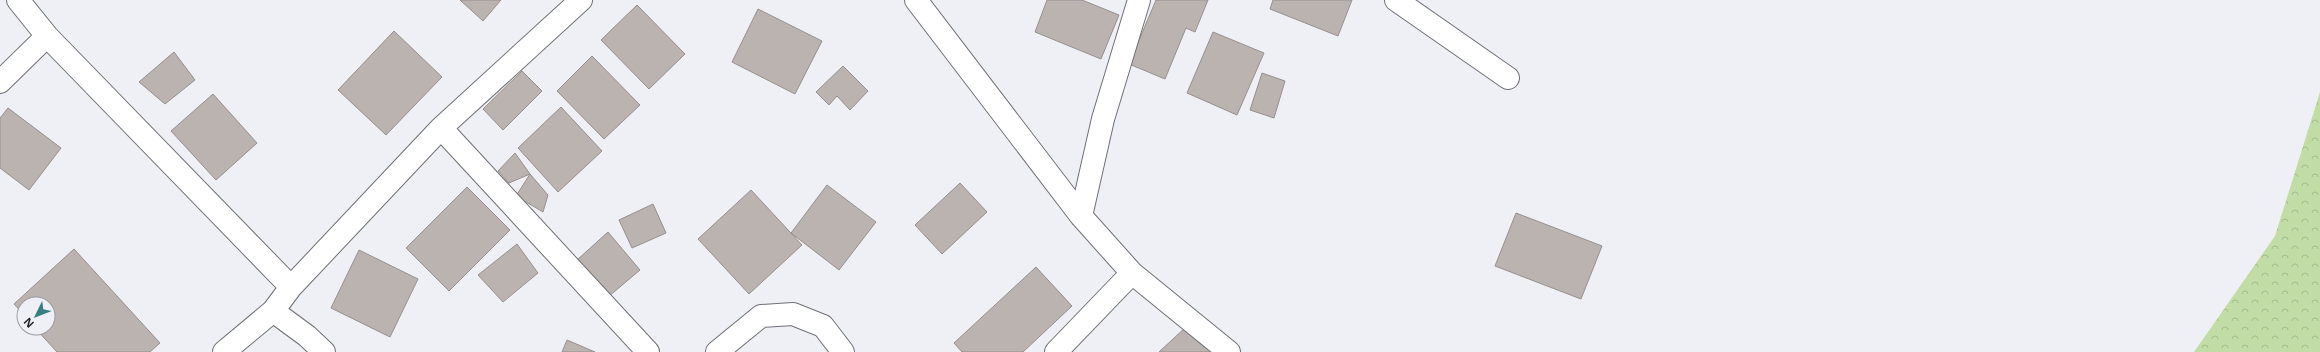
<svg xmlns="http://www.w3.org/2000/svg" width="2320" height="352" viewBox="0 0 2320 352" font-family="'Open Sans',sans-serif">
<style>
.forest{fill:url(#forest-crowns)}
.building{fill:#bab3b0;stroke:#96908d}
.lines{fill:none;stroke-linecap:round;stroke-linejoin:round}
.street-casing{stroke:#6f7076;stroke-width:24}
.street{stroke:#fff;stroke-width:22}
</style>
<defs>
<pattern id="forest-crowns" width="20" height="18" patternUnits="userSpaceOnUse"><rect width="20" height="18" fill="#c1dca4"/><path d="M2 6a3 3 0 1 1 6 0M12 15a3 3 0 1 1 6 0" fill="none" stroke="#a5bc8d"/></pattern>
</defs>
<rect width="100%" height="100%" fill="#eff0f6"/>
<!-- forest -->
<path class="forest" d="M2320,92V352H2194L2275,236Z"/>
<!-- building -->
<path class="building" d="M460,0H501L483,21Z
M1047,0H1082L1119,15L1101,59L1035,32Z
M1156,0H1208L1195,32L1186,28L1165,79L1129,64Z
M1273,0H1352L1338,36L1270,9Z
M637,5L685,54L649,89L601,40Z
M758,9L822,41L795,94L732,62Z
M394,31L442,77L386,135L338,90Z
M1213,32L1264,53L1237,115L1187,93Z
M174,52L195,80L165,104L139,82Z
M592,56L640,105L604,139L557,91Z
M843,66L868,91L850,110L837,96L829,105L816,92Z
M522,71L542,91L503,130L483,109Z
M1262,73L1285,81L1274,118L1250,110Z
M213,94L257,143L216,180L171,131Z
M561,107L602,151L558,192L518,148Z
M8,108L61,148L29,190L0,168V118Z
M515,153L530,174L509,183L498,171Z
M530,174L548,195L543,212L516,196Z
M960,183L987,212L942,254L915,225Z
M827,185L876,222L839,270L791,233Z
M467,187L510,230L449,291L406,248Z
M751,190L802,245L749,294L698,239Z
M653,204L666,233L632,248L619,220Z
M1516,213L1602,246L1581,299L1495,266Z
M608,232L640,270L608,297L577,260Z
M517,244L538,273L503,302L478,275Z
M74,249L160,343L150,352H57L35,328H48V304H24V315L14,304Z
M359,250L418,279L390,337L331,308Z
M1036,267L1072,306L1023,352H962L954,343Z
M1187,326L1211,352H1159Z
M567,340L595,352H562Z"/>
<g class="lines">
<!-- street casing -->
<g class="street-casing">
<path id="street" d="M18,0L47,36L291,287L273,311L224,352
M581,0L441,128L648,352
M916,0L1081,216L1132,273L1229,352
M1396,0L1508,78
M0,82L47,36
M1081,216L1103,119L1139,0
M291,287L441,128
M273,311L307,336L324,352
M717,352L761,316L793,314L823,326L843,352
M1056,352L1132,273"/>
</g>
<!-- street -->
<use href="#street" class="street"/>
</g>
<!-- north arrow -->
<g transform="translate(36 316) rotate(227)"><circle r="19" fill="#eff0f6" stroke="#9b9ca1"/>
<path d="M0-3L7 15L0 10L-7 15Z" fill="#367f80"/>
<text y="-6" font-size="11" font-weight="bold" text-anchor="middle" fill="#1e1f21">N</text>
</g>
</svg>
